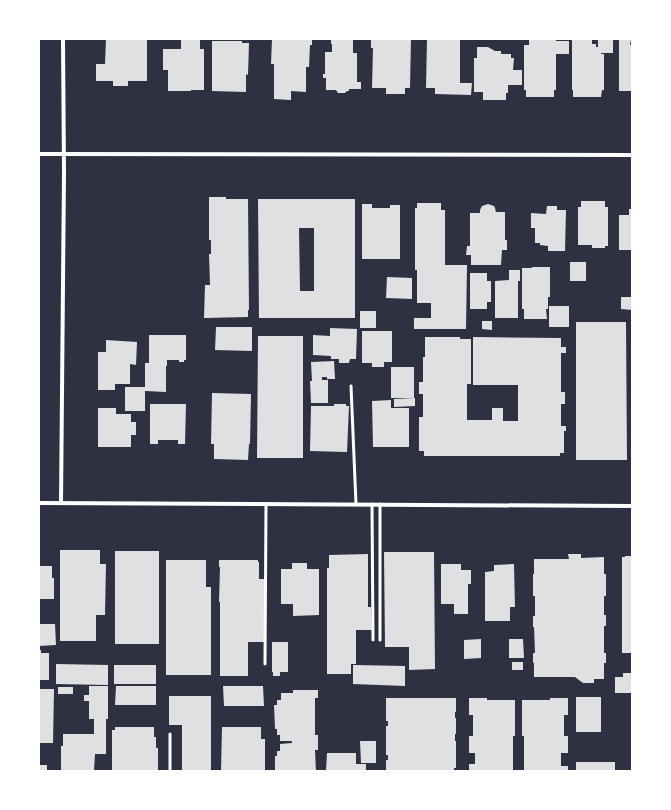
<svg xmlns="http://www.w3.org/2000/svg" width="671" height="810" viewBox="0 0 671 810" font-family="Signika,sans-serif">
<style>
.building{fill:#e0e0e3;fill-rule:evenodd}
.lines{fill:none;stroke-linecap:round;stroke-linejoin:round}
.service{stroke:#fff;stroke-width:3}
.minor{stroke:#fff;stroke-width:4}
</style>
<rect width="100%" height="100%" fill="#2d3142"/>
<!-- building -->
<path class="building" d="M106,39H147V81H128V86H113V81H96V64H105Z
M181,39H200V49H204V90H191V91H168V70H163V49H181Z
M272,39H312V45H310L309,67H306V92L291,91V100L274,99V64H271Z
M331,39H353V53H357V82H361V89H349V91H347L345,93H338L336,90H326V78H323V74H325V52H332V44H331Z
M371,39H411L410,88H405V94H386V88H372L373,48H371Z
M427,39H460V83H472L471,95L435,94V88H426Z
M529,39H556V41H569V54H556V90H554V97H526V90H524V45H529Z
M572,39H592V44H596V47H598V39H613V53H601V54H604V90H602L601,97H573V90H572Z
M619,39H631L630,45H632V91H619Z
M212,41H242V43H249L248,75L246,74V92L212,91Z
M477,47H488L495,51H501V54H511V58H514L513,70H522V85H508V93H506V100H483V92H474V58H477Z
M209,197H226V199H248L249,310H248V317L204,318L205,285H210L209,254H211V240H209Z
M258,199H355V318H259ZM299,228H314V291H300Z
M581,201H605V207H608V246H605V248H592V245H578V207H581Z
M417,203H441V210H445V265H467L466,329H414V318H431V303H417V270H415V208H417Z
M362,204H372V208H390V205H400V259H362Z
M488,204L494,206L495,208L496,212H505V240H507V250H502L501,265H471V255H466L467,246H470V213H480V210L482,206Z
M547,206H557V210H566L565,251H548V246L540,245V243H535V228H531V213L546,214Z
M629,209H632V250H619V215H629Z
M570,262H586V281H570Z
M532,267H550V297H548V309H546L547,319H524V309H522V268H532Z
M509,270H520V281H518V318H495V281L509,280Z
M470,273H487V281H491V302H487V309H470Z
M387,277L412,278V299L386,298Z
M621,297H632V310L621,309Z
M549,306H569V327H549Z
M360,311H376V328H360Z
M482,321H492V330L482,329Z
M576,322H626L627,460H576Z
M216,327H252V351L215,350Z
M330,328L357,329L356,359H350L349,363H339V359H331V356L313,355V335L330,336Z
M362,331H392V362H384V367H372V363H362Z
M149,335H186V360H184V362H179V360H167V366H166V392L145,391V411H125V387H145V363H149Z
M258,336H303V458H257Z
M425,337H460V339H471V384H467V420H492V408H503V421H518V385H473V337L561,338V347H566V353H561V392H565V404H561V426H566V431H564V453H560V456H424V451H419V417H423V394H419V382H423V357H425Z
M106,340L137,342L136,365L130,364V384H115V390H98V352H106Z
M334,361L335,379H327V377H322V380H328V403H311L310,381H312L311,362Z
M391,367H414V398H391Z
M212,393L251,394L250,444H249L248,460L214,459V444H211Z
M415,398V406L394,407V399Z
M391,400V408H409V447H373L372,401Z
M150,404H186L185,444H178V440H158V444H150Z
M334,404H346V406H349L347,452L310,451L311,406H334Z
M98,408H116V414H131V422H136V435H131V447H98Z
M60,550H100V564H106L105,615H96V641H60Z
M115,551H159V644H115Z
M384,552H434L435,669L409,670V647H385Z
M368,554V607H371L372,630H356V664H351V674H327V568H329V555Z
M568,554H581V558L604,557V574H606V596H604V615H606V626H604V653H606V663H604V679H594V683H583L575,677H534V663H533V653H535L534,627H533V616H535V596H533V574H534V559H569Z
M625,556H632V653H622V557H625Z
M166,560H206V587H211V675H166Z
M219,560H258V562H259V579H264V642H248V676H220V602H219L220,567H219Z
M292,563H307V569H319V615L293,616V604H281V569H292Z
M441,564H461V570H471V584H468V614H454V604H441Z
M514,564L515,607H510V621H485V572L494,571V565Z
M39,566H52V578H54V599H39Z
M39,624H55L56,645L39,646Z
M481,639V658L464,659V640Z
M509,639H523L524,658H509Z
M272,642H288V672H280V676H273V672H272Z
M39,650H41V653H49V680H39Z
M512,662H523V670H512Z
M56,664L108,665V685L56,684Z
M114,665H156V684H114Z
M353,665L405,666V686L353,684Z
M623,673H632V693H615V677H623Z
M89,686H108V719H106V754H95L94,771H61V746H63V734H94V719H89V701H84V695H89Z
M116,686H156V705H115Z
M223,686H263L264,706H224Z
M58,687H73V694H58Z
M39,689H54L53,743H39Z
M293,690H318V698H315V735H318V750H315L316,771H275V756H277V751H280V744L292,743V741H280V735H277V729H275L274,705H277V700H281V693H293Z
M169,696H211V771H182V725H169Z
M576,697H601V732H576Z
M386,698H456V712H455V718H456V734H455V741H456V768H454V771H386V760H388V755H386V726H388V721H386Z
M469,698H487V700H515V736H513V771H469V764H475V753H469V736H473V715H469Z
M550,698H568V715H564V736H568V753H561V766H568V771H524V736H522V700H550Z
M115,727H154V737H156V748H158V771H112V730H115Z
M222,727H261V739H265V771H221Z
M360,741H376V763H361Z
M327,753H356V764H366V771H326Z
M576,762H615V771H576Z
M39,765H47V771H39Z"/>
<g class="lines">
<!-- service -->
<path class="service" d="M351,386L356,504
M372,504L373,640
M380,504V640
M265,664L266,504
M170,734V771"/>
<!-- minor -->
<path class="minor" d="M39,154L632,155
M39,503L632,506
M61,503L64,173L63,39"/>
</g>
<!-- border -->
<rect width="671" height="810" fill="none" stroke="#ffffff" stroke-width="80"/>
</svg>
